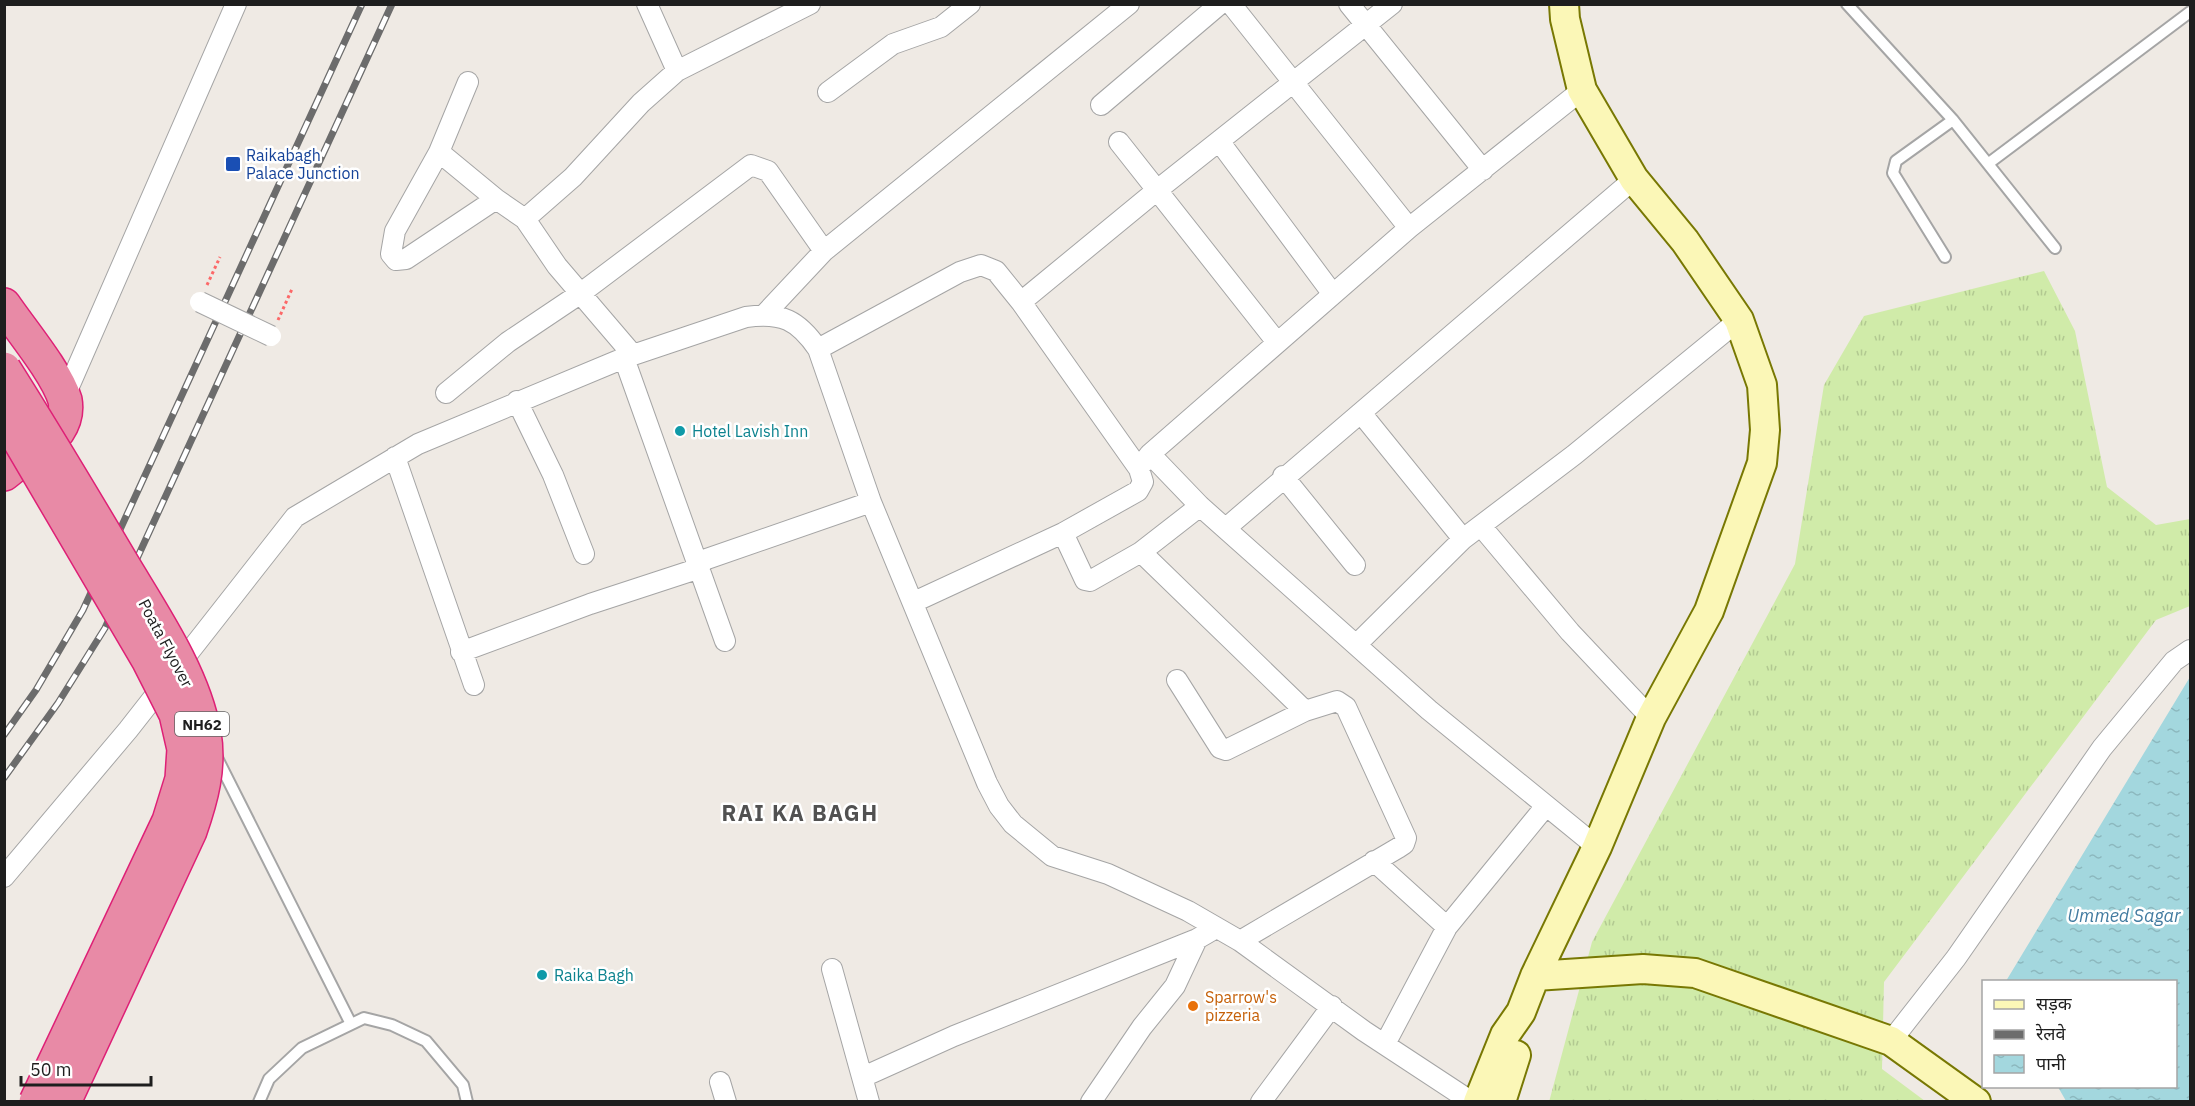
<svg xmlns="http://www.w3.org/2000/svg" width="2195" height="1106" viewBox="0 0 2195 1106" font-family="'IBM Plex Sans','Noto Sans Devanagari',sans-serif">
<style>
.grass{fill:url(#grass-tufts)}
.water{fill:url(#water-ripples)}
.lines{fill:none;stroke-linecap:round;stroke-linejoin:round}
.lane-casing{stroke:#a5a5a5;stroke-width:14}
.street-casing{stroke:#a5a5a5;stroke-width:22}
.secondary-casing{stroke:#787803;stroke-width:32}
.highway-casing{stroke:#de2076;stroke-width:36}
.path{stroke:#fc6868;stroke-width:3;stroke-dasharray:3 3;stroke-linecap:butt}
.lane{stroke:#fff;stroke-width:10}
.street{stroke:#fff;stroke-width:20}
.secondary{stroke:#fbf7b7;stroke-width:28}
.highway{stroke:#e88aa6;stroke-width:33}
.rail-casing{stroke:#6c6c6c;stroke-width:7}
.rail{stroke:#fff;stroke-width:4.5;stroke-dasharray:14;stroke-linecap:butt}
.street-bridge-casing{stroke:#a5a5a5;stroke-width:22;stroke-linecap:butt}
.highway-bridge-casing{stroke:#de2076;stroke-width:36;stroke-linecap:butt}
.street-bridge{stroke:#fff;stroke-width:20}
.highway-bridge{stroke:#e88aa6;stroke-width:33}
.transit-dot{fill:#1a4fb4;stroke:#fff;stroke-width:2}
.culture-dot{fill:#0f9aa8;stroke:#fff;stroke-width:2}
.food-dot{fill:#e8710a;stroke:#fff;stroke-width:2}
.labels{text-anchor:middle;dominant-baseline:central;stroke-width:5;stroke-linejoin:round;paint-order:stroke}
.shield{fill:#fff;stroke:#626262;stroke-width:1.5}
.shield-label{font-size:15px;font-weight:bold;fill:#1e1e1e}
.transit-label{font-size:16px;fill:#164399;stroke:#fff;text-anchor:start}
.culture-label{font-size:16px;fill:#0d838f;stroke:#fff;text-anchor:start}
.street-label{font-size:16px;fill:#1e1e1e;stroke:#fff}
.food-label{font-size:16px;fill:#c56008;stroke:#fff;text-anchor:start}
.water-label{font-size:18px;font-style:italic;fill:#427ba0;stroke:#fff}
.district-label{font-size:22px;font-weight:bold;letter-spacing:1.5px;fill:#515151;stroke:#fff}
</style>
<defs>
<pattern id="grass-tufts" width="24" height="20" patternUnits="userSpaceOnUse" patternTransform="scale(1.5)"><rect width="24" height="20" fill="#d0eba9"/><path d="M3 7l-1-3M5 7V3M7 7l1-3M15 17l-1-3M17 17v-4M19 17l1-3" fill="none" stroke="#b2c991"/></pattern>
<pattern id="water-ripples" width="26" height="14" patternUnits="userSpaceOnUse" patternTransform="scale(1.5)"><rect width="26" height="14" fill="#a3d7de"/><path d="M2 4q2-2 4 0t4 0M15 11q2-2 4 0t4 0" fill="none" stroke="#8cb8be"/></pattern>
</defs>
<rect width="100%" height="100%" fill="#efeae4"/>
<!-- grass -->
<path class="grass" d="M2044,271L2075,331L2107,487L2156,525L2190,519V606L2156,620L1884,982L1882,1069L1925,1101L1549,1102L1592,942L1795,564L1824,385L1864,316Z"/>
<!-- water -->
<path class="water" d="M2190,677V1101H2066L2058,1087L2176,1086V982L2006,981Z"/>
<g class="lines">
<!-- lane casing -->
<g class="lane-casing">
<path id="lane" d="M1847,4L1953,120L2055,248
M1989,163L2190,12
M1945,257L1893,173L1896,161L1953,120
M216,756L351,1024
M259,1102L269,1079L302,1048L364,1018L392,1025L426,1041L463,1085L467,1102"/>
</g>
<!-- street casing -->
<g class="street-casing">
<path id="street" d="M647,4L677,71
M1231,4L1409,228
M1349,4L1483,170
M468,82L439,152L395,231L391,254L396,260L406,259L496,199L525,219L557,266L633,355
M828,92L893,44L941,27L970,4
M1101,105L1220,4
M1219,141L1332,293
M1119,142L1276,341
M439,152L496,199
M525,219L573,177L641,103L677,71L810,4
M1021,302L1156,191L1392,4
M765,314L824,251L1129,4
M818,349L960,272L981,265L996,271L1021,302L1139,469L1143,482L1138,491L1063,533L914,602
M624,358L725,641
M446,393L508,342L581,293L751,165L768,171L824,251
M64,398L236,4
M517,401L553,475L584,554
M1361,413L1463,539
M1150,454L1200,506L1429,710L1597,847
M395,457L474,685
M1143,463L1150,454L1409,228L1582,90
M1283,476L1355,565
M1481,526L1570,632L1651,718
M1226,528L1634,179
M1063,533L1085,580L1090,581L1141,552L1200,506
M1141,552L1305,711
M698,562L871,502
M1357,644L1463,539L1574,455L1739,320
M461,652L590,604L700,568
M1177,680L1220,748L1226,750L1305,711L1337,701L1346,707L1406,838L1404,844L1398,848L1240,941
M1374,861L1447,927L1385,1044
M4,877L128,730L295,517L418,444L624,358L746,317C782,312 798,320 818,349L871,502L987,783L999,806L1013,824L1052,856L1108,874L1188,911L1240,941L1364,1031L1472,1102
M1447,927L1545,807
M832,969L869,1102
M1891,1041L1956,958L2102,748L2174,661L2190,650
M863,1077L954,1036L1197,939L1216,928
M720,1082L726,1102
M1091,1102L1142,1027L1175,986L1197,939
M1261,1102L1332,1006"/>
</g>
<!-- secondary casing -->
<g class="secondary-casing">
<path id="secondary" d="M1535,976L1643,969L1695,973L1891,1041L1976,1102
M1478,1102L1505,1035L1521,1012L1535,976L1597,847L1651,718L1709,611L1762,463L1765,430L1762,385L1739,320L1685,241L1634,179L1582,90L1565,19L1564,4
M1501,1102L1516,1055"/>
</g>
<!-- highway casing -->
<g class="highway-casing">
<path id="highway" d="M4,305C21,330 57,373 65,400C67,411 64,422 58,431L4,474"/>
</g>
<!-- path -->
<path class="path" d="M207,285L220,257
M278,320L292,289"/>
<!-- lane -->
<use href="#lane" class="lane"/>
<!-- street -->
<use href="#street" class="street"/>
<!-- secondary -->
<use href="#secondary" class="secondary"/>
<!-- highway -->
<use href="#highway" class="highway"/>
<!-- rail casing -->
<g class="rail-casing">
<path id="rail" d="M4,735L36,690L83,610L362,4
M4,778L58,703L105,628L392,4"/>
</g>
<!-- rail -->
<use href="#rail" class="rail"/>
<!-- street-bridge casing -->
<g class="street-bridge-casing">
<path id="street-bridge" d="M200,302L271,336"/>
</g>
<!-- highway-bridge casing -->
<g class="highway-bridge-casing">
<path id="highway-bridge" d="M4,369C45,434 84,499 123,565C153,615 194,675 204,733C210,768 201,799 190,831L64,1102
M4,414L149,661L176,714L184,749L182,779L169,821L36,1102"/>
</g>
<!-- street-bridge -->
<use href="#street-bridge" class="street-bridge"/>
<!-- highway-bridge -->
<use href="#highway-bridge" class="highway-bridge"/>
</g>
<!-- markers -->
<rect class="transit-dot" x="225" y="156" width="16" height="16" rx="3"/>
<g class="culture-dot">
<circle cx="680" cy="431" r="6"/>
<circle cx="542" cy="975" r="6"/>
</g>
<circle class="food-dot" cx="1193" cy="1006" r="6"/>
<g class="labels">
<!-- shield labels -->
<rect class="shield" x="175" y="712" width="54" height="24" rx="4.5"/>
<g class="shield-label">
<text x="202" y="724">NH62</text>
</g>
<!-- transit labels -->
<g class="transit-label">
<text x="246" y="155">Raikabagh<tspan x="246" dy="18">Palace Junction</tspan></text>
</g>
<!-- culture labels -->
<g class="culture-label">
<text x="692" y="431">Hotel Lavish Inn</text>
<text x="554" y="975">Raika Bagh</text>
</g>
<!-- street labels -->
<g class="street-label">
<text transform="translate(166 643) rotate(62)">Poata Flyover</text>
</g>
<!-- food labels -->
<g class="food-label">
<text x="1205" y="997">Sparrow's<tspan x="1205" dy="18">pizzeria</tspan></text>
</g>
<!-- water labels -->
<g class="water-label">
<text x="2124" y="915">Ummed Sagar</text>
</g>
<!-- district labels -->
<g class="district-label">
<text x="800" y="812">RAI KA BAGH</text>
</g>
</g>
<!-- border -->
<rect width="2195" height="1106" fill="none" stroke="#1e1e1e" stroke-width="12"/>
<!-- legend -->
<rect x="1982" y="980" width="195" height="108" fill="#ffffff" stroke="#a5a5a5" stroke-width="1.5"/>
<rect x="1994" y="1000" width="30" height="9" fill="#fbf7b7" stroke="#a5a5a5" stroke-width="1.5"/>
<text x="2036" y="1010" font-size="18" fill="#1e1e1e">सड़क</text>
<rect x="1994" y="1030" width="30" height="9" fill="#6c6c6c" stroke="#a5a5a5" stroke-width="1.5"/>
<text x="2036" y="1040" font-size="18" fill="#1e1e1e">रेलवे</text>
<rect x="1994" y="1055" width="30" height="18" fill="url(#water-ripples)" stroke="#a5a5a5" stroke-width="1.5"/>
<text x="2036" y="1070" font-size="18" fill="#1e1e1e">पानी</text>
<!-- scale -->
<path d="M21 1076v9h130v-9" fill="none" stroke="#1e1e1e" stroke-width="3"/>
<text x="30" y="1076" font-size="18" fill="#1e1e1e" stroke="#ffffff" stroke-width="4.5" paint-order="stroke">50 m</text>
</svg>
